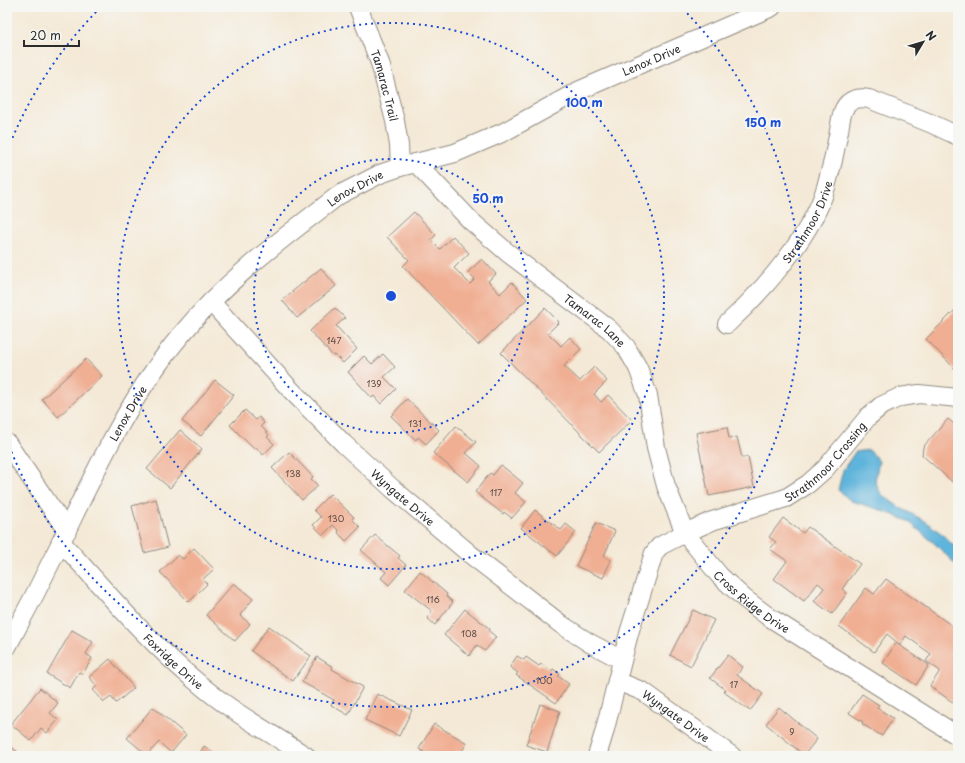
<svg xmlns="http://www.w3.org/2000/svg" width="965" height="763" viewBox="0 0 965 763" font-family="'Playpen Sans',sans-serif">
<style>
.water{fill:#5fb4db;stroke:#457083}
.building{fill:#f0ae92}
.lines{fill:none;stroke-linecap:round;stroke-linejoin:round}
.street-casing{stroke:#908a80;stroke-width:20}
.street{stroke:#fff;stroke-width:18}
.ring{fill:none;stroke:#1d4ed8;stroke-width:2;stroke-dasharray:2 4}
.labels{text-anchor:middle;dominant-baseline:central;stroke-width:4;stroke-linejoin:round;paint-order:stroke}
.number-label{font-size:9px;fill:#5c4c45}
.street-label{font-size:11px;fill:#2b2b2b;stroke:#f6f6f2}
.centre{fill:#1d4ed8;stroke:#f6f6f2;stroke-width:2}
.ring-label{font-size:12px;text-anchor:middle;font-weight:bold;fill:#1d4ed8;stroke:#f6f6f2;stroke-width:4;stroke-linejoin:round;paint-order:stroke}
</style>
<rect width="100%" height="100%" fill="#f6f6f2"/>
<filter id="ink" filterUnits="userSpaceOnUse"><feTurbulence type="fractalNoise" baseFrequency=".025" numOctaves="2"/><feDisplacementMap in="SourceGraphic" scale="8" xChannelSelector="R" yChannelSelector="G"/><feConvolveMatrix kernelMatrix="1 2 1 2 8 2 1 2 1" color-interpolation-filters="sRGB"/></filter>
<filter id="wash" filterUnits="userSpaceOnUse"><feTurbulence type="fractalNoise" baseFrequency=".012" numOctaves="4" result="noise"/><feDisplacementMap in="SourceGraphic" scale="16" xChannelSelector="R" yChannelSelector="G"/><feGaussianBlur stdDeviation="0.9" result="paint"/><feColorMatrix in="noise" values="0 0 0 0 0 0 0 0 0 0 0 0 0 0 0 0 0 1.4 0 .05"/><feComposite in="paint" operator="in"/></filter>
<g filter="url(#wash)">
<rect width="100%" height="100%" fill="#f4e9d6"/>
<!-- water -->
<path class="water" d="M869,450L879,461L875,481L881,494L899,507L925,521L942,534L958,550V567L934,543L908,521L881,510L851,501L838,490L843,470L855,452Z"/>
<g id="blocks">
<!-- building -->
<path class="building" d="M414,212L436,235L431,240L440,249L453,236L469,253L454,268L470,284L475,279L468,272L482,259L496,274L488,281L500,294L512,282L527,299L478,345L403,266L409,260L387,237Z
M321,268L336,286L297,318L282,300Z
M335,308L345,318L336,326L357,349L343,363L335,355L333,356L310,331Z
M545,308L559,322L548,333L561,346L570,337L581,349L564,366L580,381L594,367L607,381L594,394L601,402L608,395L632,420L599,452L501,353Z
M957,308L958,309V372L926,339Z
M383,354L395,367L384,377L396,389L381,404L374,396L372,398L348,372L364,356L372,364Z
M86,359L102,376L58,417L42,399Z
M215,380L234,395L201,436L182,421Z
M407,399L439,430L426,444L418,437L416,440L391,416Z
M245,410L256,420L259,417L264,423L261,426L269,435L267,437L274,444L263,455L256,447L254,449L230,425Z
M948,419L958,427V487L922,455L923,447Z
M456,426L476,442L466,453L481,466L468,482L433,453Z
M727,427L729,438L737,437L742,458L748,457L754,487L709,496L696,433Z
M180,430L202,449L170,488L147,469Z
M289,452L313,477L311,479L318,486L302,500L272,468Z
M501,465L523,483L515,493L526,502L512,518L504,512L503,514L475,492L490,473L493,475Z
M330,494L354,517L352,519L360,527L346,541L338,533L339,531L333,525L323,535L313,525L321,517L314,510Z
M156,499L168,547L144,553L132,506Z
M535,510L561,530L566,524L576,532L557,556L521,528Z
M783,518L803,533L808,527L860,564L842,589L847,593L832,614L814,601L824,588L818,583L804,601L774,579L787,561L770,549L776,542L769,537Z
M596,523L615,531L604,556L611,560L603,578L576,566Z
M375,535L400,556L398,558L406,565L389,585L381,578L386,572L361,550Z
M194,548L214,569L203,579L207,584L189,602L160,572L178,555L183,559Z
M420,571L447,594L446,596L453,602L435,625L427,618L432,611L405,590Z
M886,579L958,630V706L930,686L940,671L926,661L931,654L906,636L900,645L887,634L874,652L839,626L866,588L874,594Z
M234,583L253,599L240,615L250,624L235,641L206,615Z
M465,609L490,629L489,631L496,637L485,651L477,645L469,656L444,635Z
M693,610L714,620L691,666L670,655Z
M269,626L311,656L293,681L251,651Z
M72,630L93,642L86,654L92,658L83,674L79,672L70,688L47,674Z
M896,643L929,665L916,685L883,663Z
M728,655L743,667L737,675L763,694L750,711L724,692L726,690L710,678Z
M517,656L524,660L526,657L539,666L541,664L552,671L553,669L560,674L558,676L569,684L556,703L516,675L518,673L510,667Z
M317,657L333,667L332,669L363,687L348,715L331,705L334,700L302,682Z
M110,659L134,688L116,703L111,697L104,702L93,690L97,686L89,677Z
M40,688L58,703L50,713L58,720L47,733L41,728L31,741L11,724Z
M377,694L412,710L399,736L365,720Z
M862,694L879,705L877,708L893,718L882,736L862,724L863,722L849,713Z
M540,704L560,711L547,752L526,745Z
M153,707L186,735L171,753L159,742L147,755L127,738Z
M779,707L817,739L804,755L766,724Z
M434,724L467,743L459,756H430L419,749Z
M7,743L20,754L19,756H7Z
M204,746L219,756H198Z"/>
</g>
</g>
<g filter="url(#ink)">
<use href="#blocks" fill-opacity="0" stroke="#908a80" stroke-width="1"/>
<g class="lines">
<!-- street casing -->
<g class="street-casing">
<g id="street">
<path id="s1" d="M358,7L380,63L395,121L399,145L400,167"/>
<path id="s2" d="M416,163L471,221L508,253L609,329L626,347L638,368L648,395L656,448L666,486L685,533L719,575L745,599L769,617L958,736"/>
<path id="s3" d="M211,302L290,389L344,444L393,489L470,554L562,625L588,642L622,660"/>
<path id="s4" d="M727,324C763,291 813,234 826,187C831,170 835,153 838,136C840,128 840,117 844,109C849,99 859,97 869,99L930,123L958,136"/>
<path d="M7,443L67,531"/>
<path id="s5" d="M61,542C105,590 147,641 197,682C230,711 269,732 306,756"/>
<path id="s6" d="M7,647C26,612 44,577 61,542C96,470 129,397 181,335C226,280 283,238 339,195L380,174L400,167L455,153L504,132L578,91L772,7"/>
<path id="s7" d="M617,681L644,692L732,756"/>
<path id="s8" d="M597,756L604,733L629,633L654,553L660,546L685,533L712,521L786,498L808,484L825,469L868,417L881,406L900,397L919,394L958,398"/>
</g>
</g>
<!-- street -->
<use href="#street" class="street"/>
</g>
</g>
<!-- distance rings -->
<g class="ring">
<circle cx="391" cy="296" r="137"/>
<circle cx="391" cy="296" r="273"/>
<path d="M8 149A410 410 0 0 1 99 9M683 9A410 410 0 1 1 8 443"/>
</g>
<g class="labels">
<!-- number labels -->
<g class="number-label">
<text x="334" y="340">147</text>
<text x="374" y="383">139</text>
<text x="415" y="423">131</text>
<text x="293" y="473">138</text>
<text x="496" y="492">117</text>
<text x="336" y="518">130</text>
<text x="433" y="599">116</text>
<text x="469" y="633">108</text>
<text x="544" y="680">100</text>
<text x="734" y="684">17</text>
<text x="792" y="731">9</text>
</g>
<!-- street labels -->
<g class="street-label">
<text stroke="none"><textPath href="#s6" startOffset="911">Lenox Drive</textPath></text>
<text stroke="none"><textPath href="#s1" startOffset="83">Tamarac Trail</textPath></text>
<text stroke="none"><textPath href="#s6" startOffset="587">Lenox Drive</textPath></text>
<text stroke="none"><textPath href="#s4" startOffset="131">Strathmoor Drive</textPath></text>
<text stroke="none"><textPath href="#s2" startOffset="239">Tamarac Lane</textPath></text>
<text stroke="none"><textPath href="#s6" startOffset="263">Lenox Drive</textPath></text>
<text stroke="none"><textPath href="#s8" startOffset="409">Strathmoor Crossing</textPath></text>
<text stroke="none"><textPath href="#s3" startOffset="274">Wyngate Drive</textPath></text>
<text stroke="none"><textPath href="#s2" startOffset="573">Cross Ridge Drive</textPath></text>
<text stroke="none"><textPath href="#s5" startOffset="164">Foxridge Drive</textPath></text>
<text stroke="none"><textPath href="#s7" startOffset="69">Wyngate Drive</textPath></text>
</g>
</g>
<circle cx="391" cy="296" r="6" class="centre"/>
<g class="ring-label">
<text x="584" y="107">100 m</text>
<text x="763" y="127">150 m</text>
<text x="488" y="203">50 m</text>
</g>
<!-- margin -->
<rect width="965" height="763" fill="none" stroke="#f6f6f2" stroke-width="24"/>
<!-- north arrow -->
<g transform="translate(923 42) rotate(52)" stroke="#f6f6f2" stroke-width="3" paint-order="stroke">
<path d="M0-3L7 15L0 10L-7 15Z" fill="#2b2b2b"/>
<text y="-6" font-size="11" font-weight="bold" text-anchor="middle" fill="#2b2b2b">N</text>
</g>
<!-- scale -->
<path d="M24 40v6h55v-6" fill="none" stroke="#2b2b2b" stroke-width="2"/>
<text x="30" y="40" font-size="12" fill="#2b2b2b" stroke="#f6f6f2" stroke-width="3" paint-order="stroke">20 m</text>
</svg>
